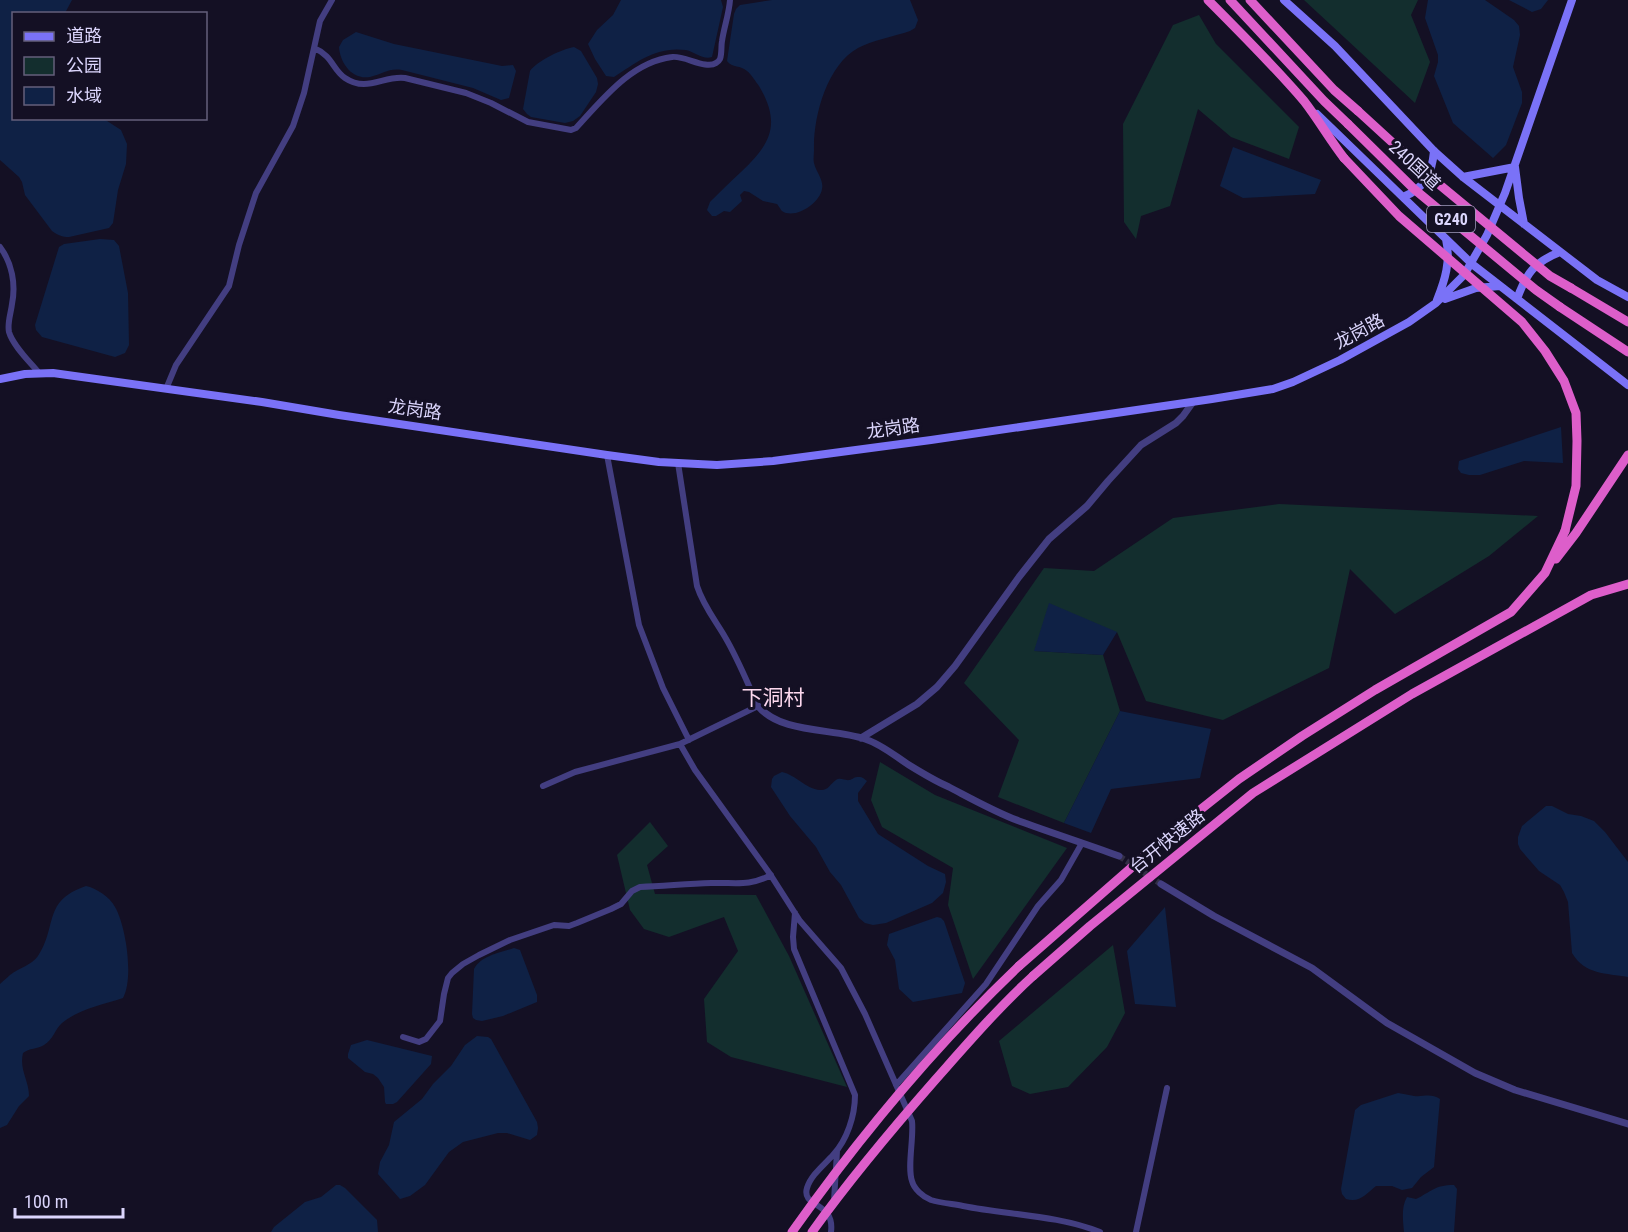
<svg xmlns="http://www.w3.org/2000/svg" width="1628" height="1232" viewBox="0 0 1628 1232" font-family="'Roboto Condensed','Noto Sans SC',sans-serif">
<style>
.green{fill:#132e2e}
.water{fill:#0f2145}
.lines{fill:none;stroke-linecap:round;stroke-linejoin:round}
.minor-tunnel{stroke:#322e45;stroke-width:6;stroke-dasharray:6 3;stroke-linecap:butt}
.minor{stroke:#433e81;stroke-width:6}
.tertiary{stroke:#433e81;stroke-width:7}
.secondary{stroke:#7a72f7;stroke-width:8}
.trunk{stroke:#dd5eca;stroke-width:9}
.trunk-bridge{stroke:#dd5eca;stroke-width:9}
.labels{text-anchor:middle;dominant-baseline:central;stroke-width:6;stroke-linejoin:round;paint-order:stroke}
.shield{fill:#141024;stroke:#a09bbc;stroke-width:1.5}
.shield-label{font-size:16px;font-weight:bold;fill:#dcd6fd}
.street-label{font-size:18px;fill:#dcd6fd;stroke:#141024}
.quarter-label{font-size:21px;fill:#fdd8ee;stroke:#141024}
</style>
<rect width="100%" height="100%" fill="#141024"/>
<!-- green -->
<path class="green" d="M1304,0H1418L1411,15L1430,62L1415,103Z
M1199,15L1216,44L1299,127L1289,159L1231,137L1198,109L1170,206L1141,216L1136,239L1124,222L1123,124L1173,25Z
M1279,504L1538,516L1489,556L1395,614L1350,569L1329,668L1223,720L1146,701L1117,632L1035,651L1103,655L1120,711L1064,823L998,797L1019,740L964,683L1044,568L1094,571L1173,518Z
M880,762L935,795L1067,848L973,979L948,905L953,868L882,827L871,800Z
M650,822L668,846L647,865L655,894L756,895L789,956L847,1087L731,1057L707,1042L704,999L738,951L724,917L669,937L644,929L630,910L617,855Z
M1113,945L1125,1013L1107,1047L1068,1087L1030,1094L1012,1086L999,1041Z"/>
<!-- water -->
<path class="water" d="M0,0H72L65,13L14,14V118L104,119L121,130L127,144L126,164L118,190L113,223L109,228L69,237C62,237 58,235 52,231L25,195L22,182L19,177L0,160Z
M621,0H721L723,7L712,57C703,60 695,52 686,50C656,46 637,62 614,77L606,76L595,59L588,44L597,30L613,15Z
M772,0H910L918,20L915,28L910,31C895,36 871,41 858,48C827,65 813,117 814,150C814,154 813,159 814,163C816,172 824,180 822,189C820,203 795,220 782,211C781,210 778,205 777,204L763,201L749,192L744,191L740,195L742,201L730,212L724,211L716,216H712L707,210L710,202C720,192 730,182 741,172C770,144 782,125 759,86C756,82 751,74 747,71C741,65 732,68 727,61L734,14L736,9L740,5Z
M1428,0H1485L1514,20L1519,26L1520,35L1513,67L1522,92V103L1506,145L1493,158L1453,123L1434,76L1438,62V55L1425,18Z
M1509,0H1548L1541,9L1532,12Z
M356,32L394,44L502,66L513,65L516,71L509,98L501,100L473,88L402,70C388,68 383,74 370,77C351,80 340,62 339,47L343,40Z
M574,47L581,51L597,78L598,84L596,92L580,116L573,121L565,123L531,117L527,114L523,109L530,71C537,61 562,49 574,47Z
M1233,147L1321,180L1315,194L1243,198L1220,186Z
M100,239L114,240L119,246L128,293L129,345L125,353L115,357L42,337L36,330L35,325L59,247L64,244Z
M1561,427L1563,463L1524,461L1480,475H1469L1461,473L1458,469L1459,461Z
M1049,603L1117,632L1103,655L1034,651Z
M1120,711L1211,729L1200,778L1111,789L1091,833L1064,823Z
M782,772C796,775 806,789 820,790C828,791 830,784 836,780C841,777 844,781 850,780C855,778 853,777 859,777C863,777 864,779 867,781L858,793V801L878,834L928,866L945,874L946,882L943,893L932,903L886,923L873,925L865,923L859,918L841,885L830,872L816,847L790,816L771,787L772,779L774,776Z
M1546,806H1552L1568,814L1581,816L1594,821L1605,832L1628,862V977C1606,973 1585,975 1572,953L1568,902L1564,892L1560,885L1539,871L1520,849L1518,844V837L1522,826Z
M86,886C96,888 110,897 115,907C126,926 134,978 123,998C102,1005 79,1009 62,1023C55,1029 53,1040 44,1045C38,1049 29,1048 23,1053C19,1070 29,1080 29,1096L19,1106L7,1125L0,1128V984C3,981 7,978 10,975C19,968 32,965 38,956C58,926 42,901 86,886Z
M1165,907L1176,1007L1135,1004L1127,951Z
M937,917L941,918L944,921L965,983L962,993L913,1002L899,989L895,960L887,945L889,934Z
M514,948L520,950L537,995V1002L503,1016L482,1021L476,1020L473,1018L472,1014L474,969C482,955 500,953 514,948Z
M477,1036L488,1037L491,1039L537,1122L538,1128L537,1135L530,1140L507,1133H498L463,1142L449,1152L425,1185L410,1196L400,1199L378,1174L380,1162L389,1145L394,1122L422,1099L433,1084L451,1066L465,1045Z
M367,1040L432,1056L431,1064L397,1102L393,1104H386L385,1102L384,1087L378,1078L373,1074L365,1072L348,1058V1054L351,1045Z
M1398,1093C1404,1094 1409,1095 1414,1096C1424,1097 1431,1093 1440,1099L1434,1167L1421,1177L1412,1188L1402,1190L1392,1186H1376C1366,1194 1360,1203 1346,1199L1342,1194L1341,1189L1355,1110L1361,1105Z
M336,1185H340L345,1188L377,1220L378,1232H271L274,1227L305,1202L321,1197Z
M1454,1185L1457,1189L1454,1232H1404C1403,1221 1401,1207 1407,1197L1416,1199C1431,1192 1434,1185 1454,1185Z"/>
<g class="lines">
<!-- minor-tunnel -->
<path class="minor-tunnel" d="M1119,856L1161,884"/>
<!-- minor -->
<path class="minor" d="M314,48C333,56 332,69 345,78C367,93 384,75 405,78L466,93L491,103L528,122L571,130L576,128C602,100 631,62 672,57C684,55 706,70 716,63C718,62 719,61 720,59C722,54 721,46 722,41C724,27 729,14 730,0
M0,247C12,263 16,284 12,304C11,313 7,323 9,332C13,346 30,362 39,373
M166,389L176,365L229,286L239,245L256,193L293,126L304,93L320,21L332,0
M607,455L639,625L663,688L689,740
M680,744L695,770L770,874L800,921L841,968L865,1014L912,1121C914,1138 907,1167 912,1181C914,1189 923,1197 931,1200C941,1203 953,1204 963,1206C1008,1215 1057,1215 1100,1232
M543,786L575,772L680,744L758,706C747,682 738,659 725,637C715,620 703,605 697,586L678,463
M795,913L793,937L794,949L855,1095C855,1116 847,1140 833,1155C824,1165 811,1175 807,1188C801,1208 835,1201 831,1232
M403,1037L419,1042L426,1039L440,1021L444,994L448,978L452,973L463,964L479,955L510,940L554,925L569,926L577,923L611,909L621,904L632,891L640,887C663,886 687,884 711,883C734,882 749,887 771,875
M896,1085L986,984L1038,906L1061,880L1082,843
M834,1201L837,1151
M1136,1232L1167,1088"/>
<!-- tertiary -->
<path class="tertiary" d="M758,706C781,734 833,728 865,739C881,744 895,756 909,765C922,773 935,781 949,787C972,799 995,812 1019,821C1052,833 1086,844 1119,856
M861,738L917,704L937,687L955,666L1019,577L1049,539L1087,506L1108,481L1141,445L1176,423L1183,416L1193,402
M1161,884L1214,916L1312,968L1387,1023L1475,1073L1515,1090L1628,1124"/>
<!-- secondary -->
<path class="secondary" d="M1284,0L1335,46L1434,151L1463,177L1597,280L1628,297
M1317,114L1472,264L1628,385
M1463,177L1515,167L1519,198L1524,224
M1403,197C1425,188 1432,174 1434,151
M1445,299L1476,288L1500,286
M1517,299C1526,274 1534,262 1560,252
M1437,300C1445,280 1451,261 1446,239
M0,379L25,374L53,373L262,402L339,415L607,455L659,462L717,465L773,461L931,440L1212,399L1273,389L1293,382L1340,360L1409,322L1436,303L1464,275L1487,235L1505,193L1572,0"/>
<!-- trunk -->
<path class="trunk" d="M1208,0C1241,33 1274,66 1304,101C1318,119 1330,140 1344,158
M1230,0L1324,101L1348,124
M1250,0L1334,90L1358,111
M1571,288L1628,322
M1560,307L1628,352
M1556,559L1576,533L1628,455
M1019,966L1171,833L1239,779L1302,736L1375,690L1511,612L1545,573L1565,531
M1033,976L1090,926L1253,793L1412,694L1591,595L1628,584"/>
<!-- trunk-bridge -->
<path class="trunk-bridge" d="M1358,111L1429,176L1550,276L1571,288
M1348,124L1414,189L1536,290L1560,307
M1344,158L1399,216L1522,322L1545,351L1564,381L1576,413L1577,441L1576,486L1565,531
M792,1232C858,1139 936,1045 1019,966
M812,1232C850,1179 893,1128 936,1079C967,1044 998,1008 1033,976"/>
</g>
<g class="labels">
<!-- shield labels -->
<rect class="shield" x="1427" y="206" width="48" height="26" rx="4.5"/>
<g class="shield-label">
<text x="1451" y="219">G240</text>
</g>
<!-- street labels -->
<g class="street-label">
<text transform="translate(1415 165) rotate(43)">240国道</text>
<text transform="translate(1359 331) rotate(-28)">龙岗路</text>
<text transform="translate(415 409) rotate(8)">龙岗路</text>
<text transform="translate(893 428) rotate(-8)">龙岗路</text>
<text transform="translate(1167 841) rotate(-39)">台开快速路</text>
</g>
<!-- quarter labels -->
<g class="quarter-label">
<text x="773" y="698">下洞村</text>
</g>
</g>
<!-- legend -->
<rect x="12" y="12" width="195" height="108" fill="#141024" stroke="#645f7b" stroke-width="1.5"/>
<rect x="24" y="32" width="30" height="9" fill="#7a72f7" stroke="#645f7b" stroke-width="1.5"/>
<text x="66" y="42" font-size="18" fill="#dcd6fd">道路</text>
<rect x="24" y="57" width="30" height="18" fill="#132e2e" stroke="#645f7b" stroke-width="1.5"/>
<text x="66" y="72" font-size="18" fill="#dcd6fd">公园</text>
<rect x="24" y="87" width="30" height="18" fill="#0f2145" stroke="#645f7b" stroke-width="1.5"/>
<text x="66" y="102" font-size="18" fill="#dcd6fd">水域</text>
<!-- scale -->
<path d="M15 1208v9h108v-9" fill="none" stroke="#dcd6fd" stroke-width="3"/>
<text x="24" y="1208" font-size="18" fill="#dcd6fd" stroke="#141024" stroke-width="4.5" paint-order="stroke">100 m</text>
</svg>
